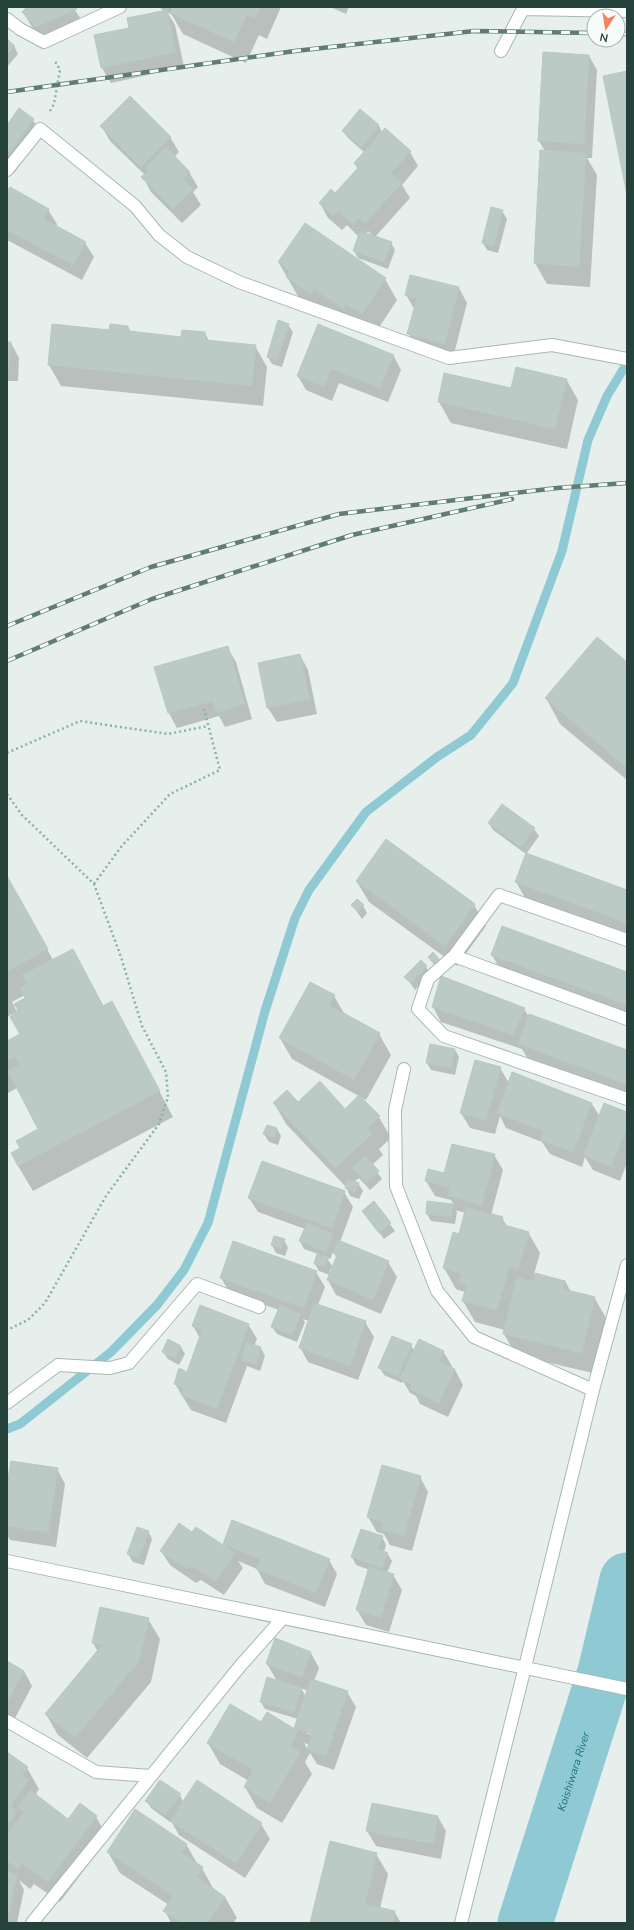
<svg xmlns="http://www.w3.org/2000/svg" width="634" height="1930" viewBox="0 0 634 1930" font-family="'Nunito Sans',sans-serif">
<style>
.shadow{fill:#0003;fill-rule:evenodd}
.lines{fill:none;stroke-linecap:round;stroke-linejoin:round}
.stream{stroke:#8ec9d4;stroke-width:9}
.river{stroke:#8ec9d4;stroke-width:55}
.building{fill:#bbcac4;stroke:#b8c9c2}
.minor-casing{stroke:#a8b8b2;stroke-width:14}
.tertiary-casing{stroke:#a8b8b2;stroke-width:14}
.path{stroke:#86b3a5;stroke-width:2.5;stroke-dasharray:2 3;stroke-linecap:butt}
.minor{stroke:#fff;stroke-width:12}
.tertiary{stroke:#fff;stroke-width:12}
.rail-casing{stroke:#5f7d75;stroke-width:4.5}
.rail{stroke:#f7fbf9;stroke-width:3;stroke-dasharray:9;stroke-linecap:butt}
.labels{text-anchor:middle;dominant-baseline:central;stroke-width:4;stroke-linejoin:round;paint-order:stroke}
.water-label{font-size:11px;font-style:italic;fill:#1c6f80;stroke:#f7fbf9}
</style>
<rect width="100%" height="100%" fill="#e6efeb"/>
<!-- shadow -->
<path class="shadow" d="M29,7H73L84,24L46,41L32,27L23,12Z
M159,7H281L267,39L259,35L246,63L183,34L172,15L167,12L175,25L184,67L111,83L102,68L95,36L130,29L164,11Z
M330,7H349L346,14Z
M7,41L14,46L18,54L7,67Z
M589,56L597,70L592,158H587L597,175L590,287L547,284L535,263L541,151H545L539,141Z
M360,110L379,126L382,132L410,152L418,166L402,185L410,198L375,237L391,243L395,250L388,269L358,258L354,251L359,237L347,225L342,230L328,218L320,203L335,194L358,169L355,163L364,152L348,138L343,131ZM368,231L373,236L366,234Z
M33,120L41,134L14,173L7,168V126Z
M102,127L170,137L179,152L174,157L189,172L198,187L193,192L201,205L182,223L151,192L143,177L145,175L110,141Z
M7,195L48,210L57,224L56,227L85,243L94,257L82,280L7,240Z
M502,211L507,219L498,253L487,250L483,243Z
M305,224L385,279L397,300L374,335L299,298L279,263Z
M411,276L459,288L467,303L453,358L417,349L409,334L415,310L406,295Z
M288,325L293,332L282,367L272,364L268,357Z
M128,327L131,333L182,338L205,333L209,341L255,346L267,367L263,406L61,386L49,365L110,331Z
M7,343H11L19,358L18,381H7Z
M393,355L401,370L388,402L339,383L332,401L306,390L298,376Z
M566,379L578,400L567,449L451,423L439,402Z
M227,647L236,662L252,719L225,727L219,716L177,728L169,713L156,667Z
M300,655L308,670L317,714L277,722L268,708Z
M627,663V780L560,724L546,698Z
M489,823L534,829L539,836L526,854L627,891V939L528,903L516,882L526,854L493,830Z
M386,841L474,905L486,926L457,966L369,902L357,882Z
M7,876L53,960L73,950L104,1007L126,1028L173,1117L33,1191L18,1166L21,1149L40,1130L17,1088L8,1093L7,1092V1042L21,1035L16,1012L7,1017ZM25,995L26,998L17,1012L12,1002Z
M352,905L363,906L367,913L362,919Z
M492,955L627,973V1021L504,976Z
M429,957L439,959L443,966L439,970Z
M426,967L430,974L415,990L406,977Z
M442,978L524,1009L529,1017L627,1051V1095L528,1059L522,1049L441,1022L433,1007Z
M334,996L345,1015L379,1034L391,1055L366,1100L292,1059L280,1038Z
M455,1050L459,1057L455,1075L431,1070L427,1063Z
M500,1068L509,1083L592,1104L600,1117L627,1113V1163L620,1181L593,1170L585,1157L582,1167L550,1154L542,1142L506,1128L500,1116L495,1134L470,1128L461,1113Z
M274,1103L298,1104L345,1110L379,1117L391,1138L379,1149L383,1155L372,1165L382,1179L370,1190L359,1178L354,1182L358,1183L363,1191L359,1199L350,1196L346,1187L286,1124Z
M277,1129L281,1136L278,1145L269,1142L264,1134Z
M494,1155L503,1170L491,1215L502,1218L507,1226L528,1232L540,1253L534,1274L565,1281L571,1292L594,1297L606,1318L593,1373L516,1355L504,1334L505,1330L475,1322L463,1301L465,1292L456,1289L444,1268L453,1233L459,1235L466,1213L455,1210L457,1212L455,1224L431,1221L427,1214L428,1202L454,1205L451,1200L435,1196L426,1181Z
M344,1192L353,1207L340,1242L388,1262L397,1277L381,1314L336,1295L328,1280L330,1275L319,1271L315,1264L318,1254L304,1249L300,1241L305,1229L258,1212L249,1198ZM333,1252L337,1258L331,1272H329L332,1266L327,1258L330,1259Z
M374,1203L395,1231L384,1239L363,1211Z
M284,1240L288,1248L285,1256L276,1253L272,1245Z
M316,1272L325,1287L318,1305L365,1322L374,1337L358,1380L308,1362L300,1347L309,1321L303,1319L305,1322L297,1342L277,1334L272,1327L279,1310L230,1293L221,1278Z
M248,1324L257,1339L254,1346L261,1348L265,1356L260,1371L247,1366L226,1423L191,1410L175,1384L188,1373L200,1338L193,1326Z
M411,1345L414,1351H443L452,1366L451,1368L455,1370L463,1385L448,1417L420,1404L416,1396L410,1393L403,1381L402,1383L384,1375L380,1368Z
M181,1347L185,1354L179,1365L168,1359L163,1352Z
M57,1469L65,1484L56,1547L10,1540L7,1535V1491Z
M420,1477L428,1492L412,1551L390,1545L384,1534L377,1532L368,1517Z
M361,1530L382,1537L386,1545L384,1552L387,1553L392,1561L387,1573L393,1575L402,1590L389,1632L366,1625L357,1610L370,1570L356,1565L352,1557Z
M148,1531L152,1539L144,1565L133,1562L128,1554Z
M192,1533L227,1549L224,1544L329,1560L337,1574L325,1607L265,1584L257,1569L238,1561L243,1568L224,1595L201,1580L196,1583L170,1565L161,1551Z
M148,1619L160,1639L151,1682L87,1758L58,1735L46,1714L98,1652L93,1643Z
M276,1640L311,1653L319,1668L314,1681L347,1692L356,1707L334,1770L317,1764L310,1753L305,1762L312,1774L282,1823L257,1808L245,1787L249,1781L220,1764L208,1743L261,1724L267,1714L298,1732L295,1728L298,1719L265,1709L261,1702L277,1681L267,1664ZM301,1688L308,1691L306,1697ZM306,1731L317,1735V1737L306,1733ZM304,1743L310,1745L308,1750Z
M7,1662L24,1671L32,1686L14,1720L7,1717Z
M7,1754L27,1768L39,1789L36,1794L38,1798L68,1820L80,1804L96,1817L108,1838L60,1902L34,1884L30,1889L19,1880L24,1890L17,1923H7V1873L9,1874L7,1871Z
M180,1795L183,1802L261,1824L270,1839L245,1878L179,1835L171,1821L170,1822L151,1808L147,1801Z
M438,1817L446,1831L441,1859L376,1846L367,1831Z
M186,1844L198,1865L202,1868L214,1890L225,1897L237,1918L233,1923H171L165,1911L169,1905L120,1873L108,1852Z
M376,1854L388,1874L380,1908L394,1911L401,1923H311Z"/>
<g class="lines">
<!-- stream -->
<path class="stream" d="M7,1429L20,1424L111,1352L157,1305L184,1270L208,1223L265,1011L295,918L309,890L366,812L437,757L471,735L513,683L562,551L588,440L607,396L627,363"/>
<!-- river -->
<path class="river" id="s1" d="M525,1923L605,1672L627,1580"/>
</g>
<!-- building -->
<path class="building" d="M27,7H75L77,9L36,27L22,12Z
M173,7H260L255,18L247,15L234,42L170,13Z
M167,10L176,52L101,68L94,35L129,28L127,18Z
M7,39L15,46L7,55Z
M543,52L589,55L584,144L538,141Z
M627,71V195L603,76Z
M130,96L171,137L141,167L100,126Z
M19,108L34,119L7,156V125Z
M360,109L379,125L361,147L342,131Z
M385,128L411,151L391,173L402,183L365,223L359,217L353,225L338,211L333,216L319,203L331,189L335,193L358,168L354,163Z
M166,147L190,172L183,179L193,189L173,209L141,177L148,171L145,168Z
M540,150L586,153L579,267L534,263Z
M10,187L49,209L44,219L86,242L73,265L7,230V192Z
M491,207L503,210L494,246L482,243Z
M305,223L386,278L362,314L346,304L343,308L314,289L311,294L286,277L290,271L278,262Z
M360,231L392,242L384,262L353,251Z
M410,275L459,287L445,344L407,334L417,298L405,295Z
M278,320L289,324L277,360L267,357Z
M52,324L109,330L110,324L128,326L129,331L181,337L182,330L205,332V340L256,345L252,386L48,365Z
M318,324L394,355L380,388L331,369L324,387L297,376Z
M7,342H11L9,367H7Z
M516,367L567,379L555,429L438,402L444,373L511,388Z
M597,637L627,662V768L545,698Z
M228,646L245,704L216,713L213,701L168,713L154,667Z
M300,654L310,699L267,708L258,663Z
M502,804L535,828L521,847L488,823Z
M386,839L475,904L445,946L356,881Z
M526,853L627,890V923L515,882Z
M7,876L48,949L7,972Z
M357,899L364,905L358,912L351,905Z
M502,926L627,972V1005L491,955Z
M73,949L103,1006L112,1001L160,1091L18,1166L11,1153L20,1148L16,1141L38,1129L8,1071L20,1065L15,1056L7,1060V1041L20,1034L10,1017L18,1010L14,1004L25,998L20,988L27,984L22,975Z
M433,952L439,959L434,964L428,957Z
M421,960L427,966L411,983L404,977Z
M441,976L525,1008L513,1035L432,1007Z
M310,982L335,995L329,1005L380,1033L354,1080L279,1038Z
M529,1014L627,1050V1084L518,1044Z
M430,1044L455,1049L451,1068L426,1063Z
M475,1060L501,1067L486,1120L460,1113Z
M512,1072L592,1103L573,1152L540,1140L544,1131L497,1113Z
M320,1081L345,1109L359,1095L380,1116L367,1129L372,1134L335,1168L273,1103L287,1090L298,1102Z
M604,1103L627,1112V1128L611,1167L583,1155Z
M267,1125L277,1128L274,1138L263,1134Z
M452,1144L495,1154L482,1205L447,1196L450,1187L425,1181L428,1169L444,1173Z
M365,1156L379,1171L366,1183L352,1168Z
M262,1161L345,1191L332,1228L248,1198Z
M348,1179L359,1183L355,1192L345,1188Z
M374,1201L391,1223L379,1233L362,1211Z
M427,1201L453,1204L451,1217L426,1214Z
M466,1207L503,1217L501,1224L529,1232L518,1269L509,1267L497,1310L462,1301L467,1284L459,1282L461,1274L443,1268L453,1232L459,1234Z
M307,1223L333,1234L326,1252L299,1241Z
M274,1236L285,1239L281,1249L271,1245Z
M338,1240L389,1261L373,1300L327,1280L337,1255L333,1253Z
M233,1241L317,1271L304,1308L220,1278Z
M317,1254L328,1257L324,1267L314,1264Z
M535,1273L565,1281L563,1289L595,1297L582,1353L503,1334L517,1277L533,1281Z
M314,1303L366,1321L350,1366L299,1348Z
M200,1305L249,1324L217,1409L181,1395L184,1388L174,1384L179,1368L187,1372L202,1330L192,1326Z
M280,1305L301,1314L292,1335L271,1327Z
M392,1336L412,1344L398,1376L378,1368Z
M168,1339L181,1346L175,1358L162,1352Z
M419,1339L444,1351L439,1361L455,1369L439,1403L410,1389L412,1385L400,1378Z
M246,1342L261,1347L256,1364L241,1359Z
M11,1461L58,1468L48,1533L7,1526V1484Z
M382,1465L421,1476L404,1536L381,1530L383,1522L367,1517Z
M232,1520L330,1559L316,1593L256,1569L260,1559L223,1544Z
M179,1523L192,1532L196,1527L235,1553L215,1581L192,1566L187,1569L160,1551Z
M137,1527L149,1531L139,1558L127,1554Z
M361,1529L383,1536L378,1549L388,1553L382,1568L351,1557Z
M369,1567L394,1574L381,1618L356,1610Z
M100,1607L149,1618L139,1661L75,1738L45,1714L102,1645L92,1643Z
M275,1638L311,1652L302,1677L266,1664Z
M7,1661L24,1671L7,1703Z
M267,1677L302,1688L294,1712L260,1702Z
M311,1679L348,1691L326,1756L307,1750L312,1734L294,1728Z
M230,1704L261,1722L267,1712L298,1731L290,1746L300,1752L270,1803L244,1787L253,1770L207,1743Z
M7,1752L28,1767L22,1775L29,1780L11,1805L16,1813L7,1826Z
M160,1780L181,1794L165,1815L145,1801Z
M197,1780L262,1823L236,1863L170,1821Z
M30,1790L68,1819L80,1803L97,1816L48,1882L22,1863L18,1869L7,1861V1835L24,1812L17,1807Z
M372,1803L438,1816L433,1844L366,1831Z
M135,1809L187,1844L181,1853L203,1867L197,1877L225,1897L208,1923H181L163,1911L173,1896L107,1852Z
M330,1841L377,1853L365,1904L395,1911L392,1923H310Z
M7,1872L17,1875L7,1920Z"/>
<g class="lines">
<!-- minor casing -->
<g class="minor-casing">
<path id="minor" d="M7,19L20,29L44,42L120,7
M501,51L523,9L627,11
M7,170L40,129L135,206L159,235L187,257L239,282L449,358L552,345L627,359
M454,956L499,895L627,940
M627,1019L454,956L428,979L418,1009L444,1036L627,1099
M404,1069L395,1110L396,1186L437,1291L474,1337L593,1390
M7,1403L58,1365L110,1368L129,1363L197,1284L259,1307
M525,1667L593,1390L627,1265
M7,1721L96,1772L151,1776
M32,1923L241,1665L282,1619"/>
</g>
<!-- tertiary casing -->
<g class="tertiary-casing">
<path id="tertiary" d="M7,1561L627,1689
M461,1923L525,1667"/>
</g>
<!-- path -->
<path class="path" d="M50,111L54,104L60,70L55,61
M7,753L80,721L168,734L208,726
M7,794L22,815L94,884L121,957L142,1026L166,1072L168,1097L159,1124L106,1196L45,1303L28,1320L7,1330
M94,884L121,847L170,794L220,770L204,709"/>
<!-- minor -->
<use href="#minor" class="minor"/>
<!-- tertiary -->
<use href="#tertiary" class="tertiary"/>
<!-- rail casing -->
<g class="rail-casing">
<path id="rail" d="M618,34H627
M7,92L295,51L474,31L594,33
M7,626L151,567L339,514L557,488L627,483
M7,661L152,599L352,535L512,499"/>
</g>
<!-- rail -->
<use href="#rail" class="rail"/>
</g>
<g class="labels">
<!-- water labels -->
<g class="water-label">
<text stroke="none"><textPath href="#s1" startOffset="159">Koishiwara River</textPath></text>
</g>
</g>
<!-- border -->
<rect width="634" height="1930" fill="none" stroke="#24423a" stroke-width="16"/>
<!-- north arrow -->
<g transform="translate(606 28) rotate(192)"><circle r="19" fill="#f7fbf9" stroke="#a3b1ad"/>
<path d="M0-3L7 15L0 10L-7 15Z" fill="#f4845f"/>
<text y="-6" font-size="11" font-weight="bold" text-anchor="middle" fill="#24423a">N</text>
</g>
</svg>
